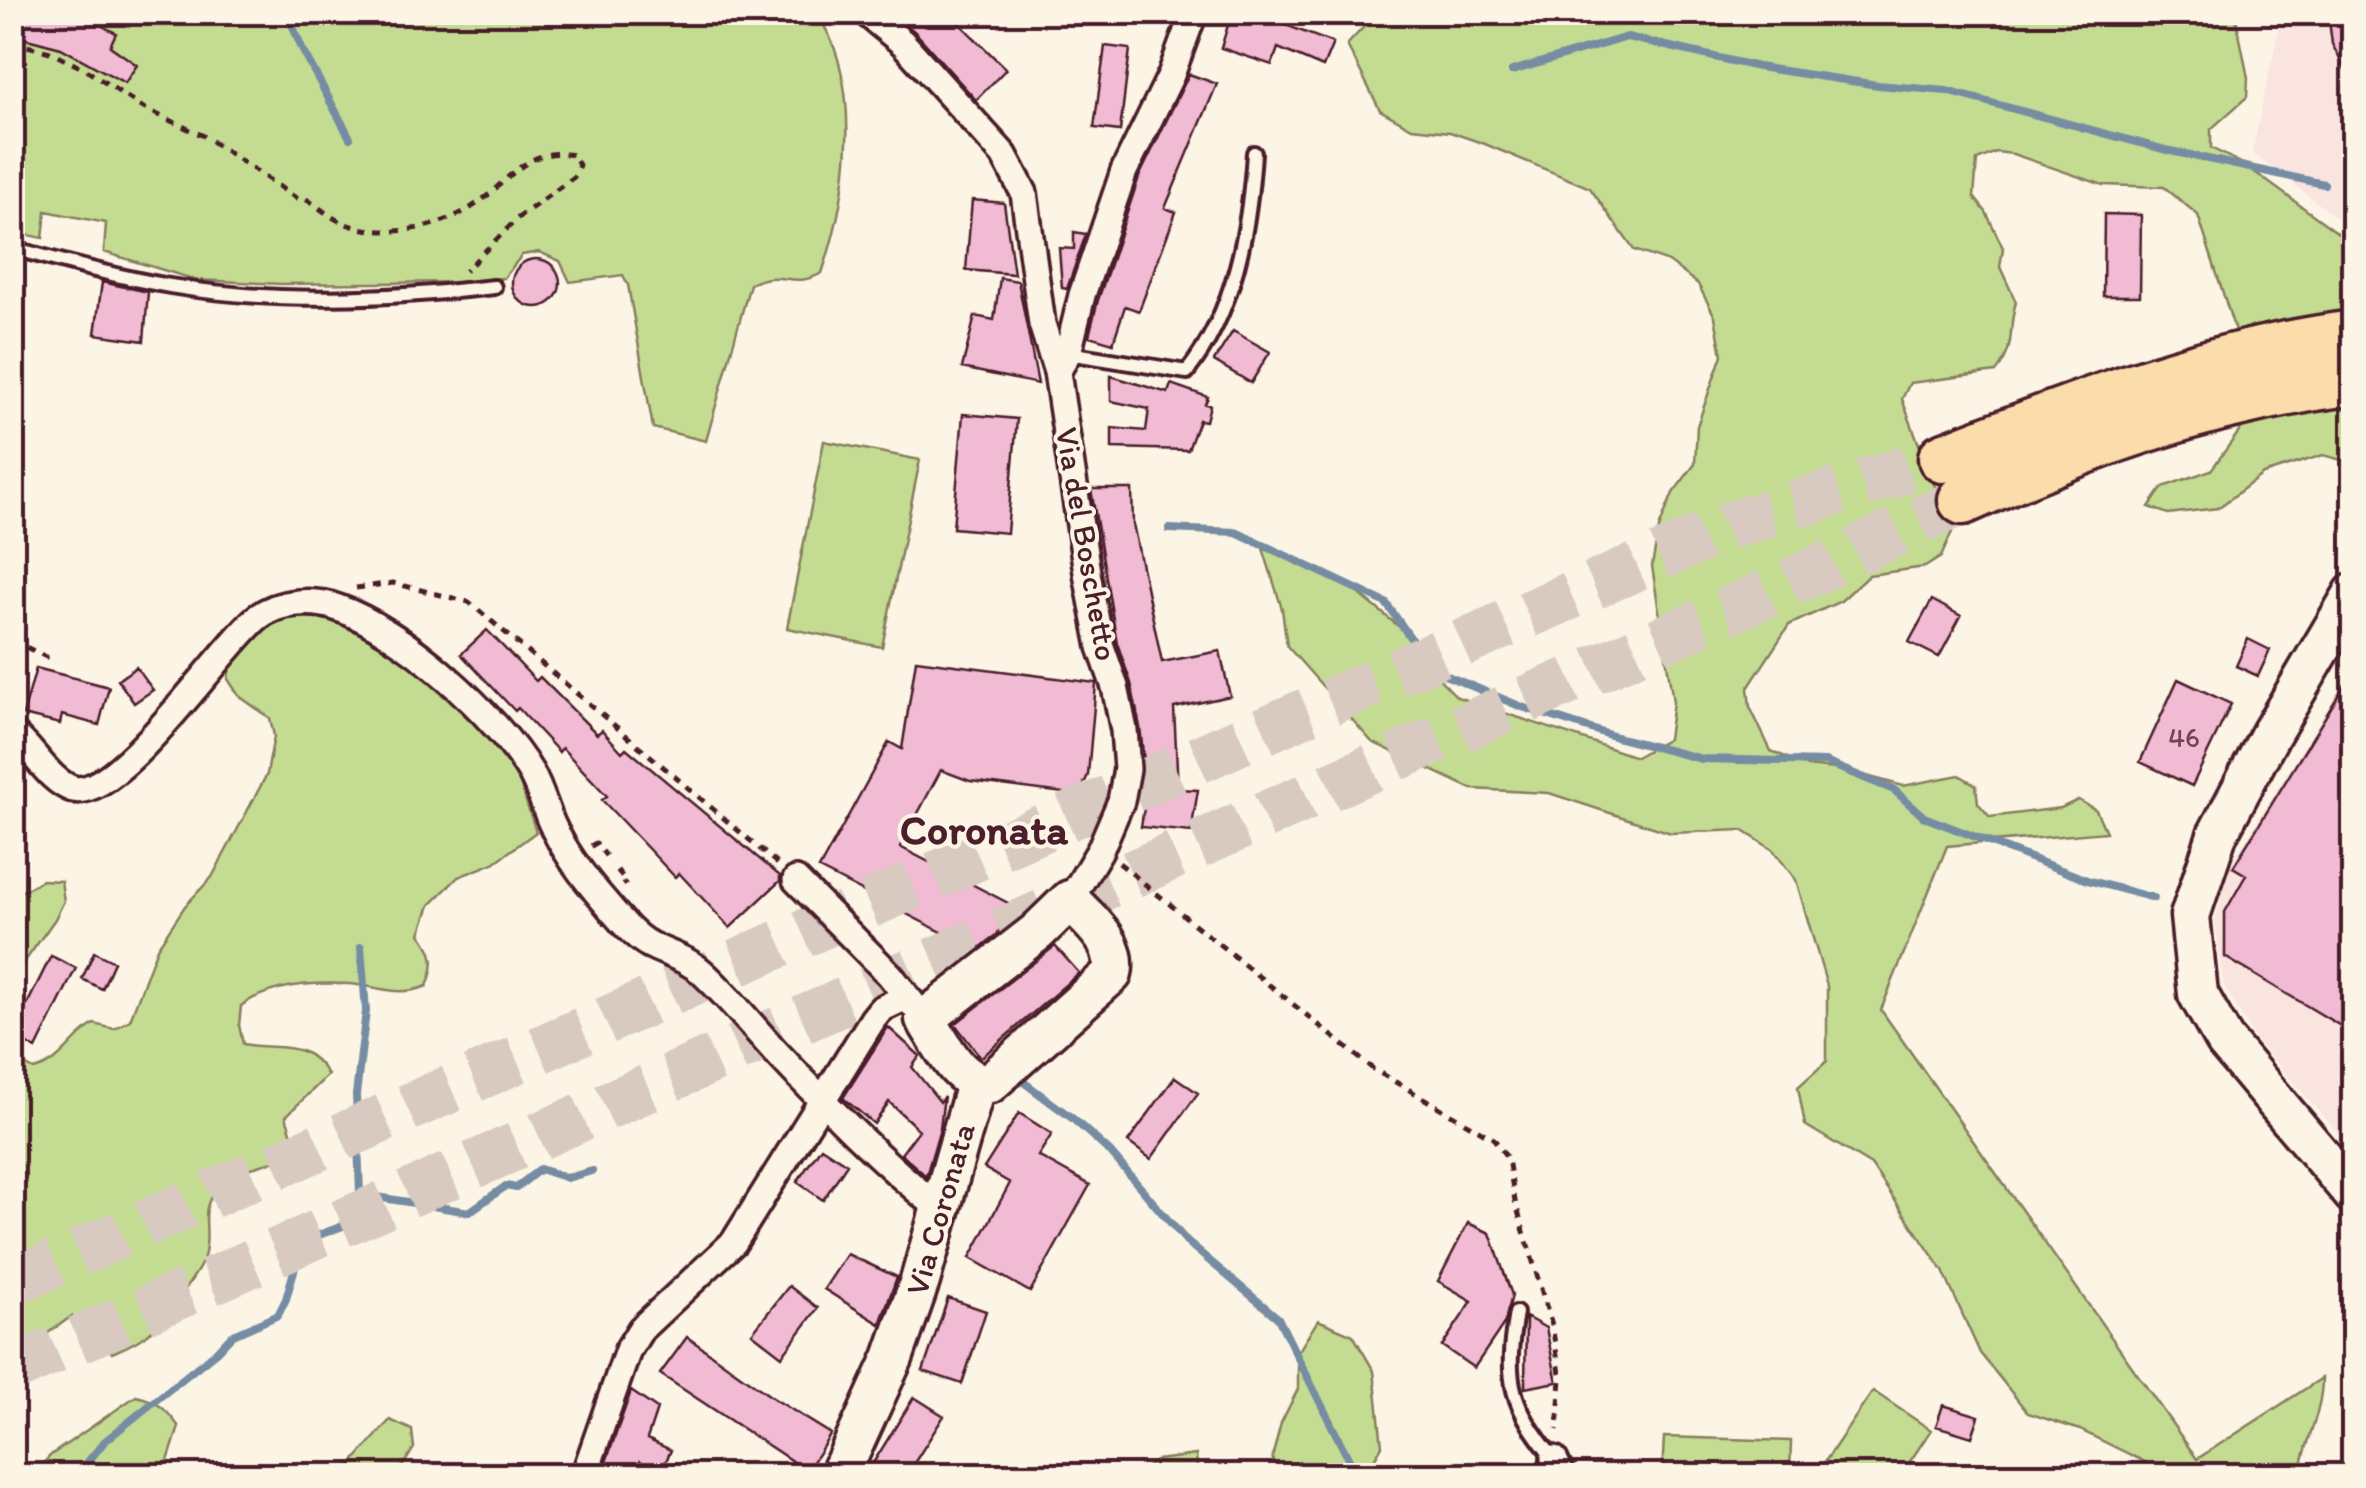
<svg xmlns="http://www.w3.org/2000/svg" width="2366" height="1488" viewBox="0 0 2366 1488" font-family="Itim,sans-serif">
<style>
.built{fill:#f9e4e0}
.green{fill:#c4dc92;stroke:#877e5e;stroke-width:2.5}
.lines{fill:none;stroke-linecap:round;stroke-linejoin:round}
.stream{stroke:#758ca3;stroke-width:8}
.building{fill:#f1bbd4;stroke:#4a1f2b;stroke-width:2.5}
.highway-tunnel{stroke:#d8cac0;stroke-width:48;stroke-dasharray:48 24;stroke-linecap:butt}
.lane-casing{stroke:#4a1f2b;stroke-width:20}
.street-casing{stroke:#4a1f2b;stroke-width:32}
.secondary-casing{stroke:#4a1f2b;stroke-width:45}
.highway-casing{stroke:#4a1f2b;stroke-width:55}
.path{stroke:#4a1f2b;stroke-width:5;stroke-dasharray:8 8;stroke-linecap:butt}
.lane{stroke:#fcf5e5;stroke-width:12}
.street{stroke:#fcf5e5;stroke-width:25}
.secondary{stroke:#fcf5e5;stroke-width:38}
.highway{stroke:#faddab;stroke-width:48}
.labels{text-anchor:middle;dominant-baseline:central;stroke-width:8;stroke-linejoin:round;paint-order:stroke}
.number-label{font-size:28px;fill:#744655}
.street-label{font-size:32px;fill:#4a1f2b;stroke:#fcf5e5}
.district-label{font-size:42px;font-weight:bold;fill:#4a1f2b;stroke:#fcf5e5}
</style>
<rect width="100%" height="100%" fill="#fcf5e5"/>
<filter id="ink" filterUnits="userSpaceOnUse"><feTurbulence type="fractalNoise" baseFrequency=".01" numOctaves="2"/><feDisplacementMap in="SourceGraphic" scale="20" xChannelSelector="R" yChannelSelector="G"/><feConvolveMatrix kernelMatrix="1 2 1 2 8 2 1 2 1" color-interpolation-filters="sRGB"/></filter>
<g filter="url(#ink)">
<!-- built -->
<path class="built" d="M2282,13H2353V230L2252,153Z
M2353,667V1150L2256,1040L2224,987L2215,921L2229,867Z"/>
<!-- green -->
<path class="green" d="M1505,12L2235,13L2248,78L2247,97L2211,129V148L2245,165L2353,244V463L2323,455L2263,474L2218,508L2168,514L2149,507L2163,487L2211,470L2241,429L2239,343L2198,215L2164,187L2103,185L2013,154L1996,152L1977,160L1974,197L1986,212L2003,248L2000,267L2016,302C2007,330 2017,346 1996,372L1910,383L1902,399L1952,532L1941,557L1925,567L1869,575L1841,601L1789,625L1748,688L1750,707L1771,751L1807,766L1845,770L1903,786L1959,775L1976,785L1978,803L1990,817L2061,808L2078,800L2096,810L2106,832L1947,846L1881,1010L2197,1459L2322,1378C2322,1412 2305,1442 2300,1475H2163L2153,1466L2080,1430L2028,1413L1980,1353L1943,1271L1871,1165L1805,1125L1798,1087L1827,1061V986L1796,880L1773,850L1742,830L1671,833L1549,793L1472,789L1372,742L1287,646L1282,609L1263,548L1350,586L1409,635L1429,668L1457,697L1636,757L1668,739L1673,702L1652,566L1659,528L1673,493L1695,464L1697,426L1722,355L1715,317L1698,284L1669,262L1634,250L1590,188L1485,144L1450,132L1412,128L1380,110L1347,45L1374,16L1412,18Z
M12,13H816C865,81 848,197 822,273C791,290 782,268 750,284L706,441L653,428L628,285L623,275L570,282L560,261L539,252L522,255L504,278L458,282L282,284L196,280L104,252L106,223L46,211L43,238L13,232Z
M824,441L920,460L882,647L787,628Z
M310,608L359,624L403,659L490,738L516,771L536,832L494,863L458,877L430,905L420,934C435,953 436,964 427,986C399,998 378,986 349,984C313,982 270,984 241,1006L239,1025L243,1044C279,1051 306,1038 328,1075L286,1116L292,1135L287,1154C264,1170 238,1164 218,1187C199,1210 209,1221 206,1246C205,1263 195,1274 186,1288C165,1322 150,1338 112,1353L90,1324L72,1316L13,1358L12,1054L17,1061L34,1070C63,1062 68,1041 94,1024L114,1029L130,1020L157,948L185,906L212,877L267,774L274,736L270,718L239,696L228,679L231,660L262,623Z
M42,880L61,881L64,901L55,919L13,978V893L25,890Z
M1318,1320L1353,1335L1374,1371L1382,1446L1365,1475H1279L1272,1458L1281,1423L1298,1389V1352Z
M1873,1391L1931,1430L1901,1475H1816Z
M136,1396C157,1400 167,1410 179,1427L167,1464L156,1475H32L51,1455Z
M390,1420L412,1430L414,1448L397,1475H342Z
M1664,1437L1791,1441L1790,1475H1662Z
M1196,1455L1198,1475H1135L1157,1460Z"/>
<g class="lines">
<!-- stream -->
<path class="stream" d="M287,12L302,49L350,138
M1512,71L1627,37L1758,67L1878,85L1947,91L2166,150L2324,184
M1169,529L1236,532L1386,603L1433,670L1522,707L1616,737L1702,759L1825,762L1894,790L1924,817L2087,880L2154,898
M1014,1075L1072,1118L1110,1152L1187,1242L1278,1318L1357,1476
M361,1217L356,1095L366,1011L361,947
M76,1476L105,1441L216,1352L231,1336L278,1315L286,1299L301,1246L311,1238L361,1219L377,1197L469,1212L506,1186L516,1188L540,1169L567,1178L592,1171"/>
</g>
<!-- building -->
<path class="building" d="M12,12H75L116,33L110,46L137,65L125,83L61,48L12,35Z
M891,12H948L1006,69L976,100L915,32Z
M1232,12H1251L1333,43L1323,67L1278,48L1272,65L1221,48Z
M2328,12H2354V87L2332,44Z
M1105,46L1130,49L1120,131L1094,128Z
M1189,74L1217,84L1165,208L1176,212L1139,311L1125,306L1113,343L1089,336L1098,300L1139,177Z
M972,200L1004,203L1014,274L966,270Z
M2104,214L2141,215L2140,296H2103Z
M1074,232L1086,234L1067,289L1062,288L1059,248L1074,249Z
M512 283a24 24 0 1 1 48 0a24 24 0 1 1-48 0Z
M1000,278L1018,281L1038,384L962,368L975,316L994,320Z
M102,282L148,292L144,341L95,334Z
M1233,331L1270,352L1251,383L1214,361Z
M1111,376L1168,393L1171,384L1208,397L1205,404L1210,405L1206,421L1199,420L1188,450L1112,448V428L1146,431L1149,409L1111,401Z
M963,414L1017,419L1007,533L953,528Z
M1091,489H1132L1133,524L1162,662L1220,651L1230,696L1174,708L1178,789L1198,790L1191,832L1141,827L1147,788L1140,727L1131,683L1117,643Z
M1932,600L1961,616L1939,657L1909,642Z
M487,630L536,681L540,677L597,734L602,730L622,752L626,748L780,876V881L730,928L679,873L675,877L602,800L607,796L562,748L559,752L518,708L515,711L461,654Z
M2248,639L2270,650L2258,676L2236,666Z
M916,660L1096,683L1088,775L1079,795L970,781L941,770L900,847L1012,905L997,935L977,950L819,869L889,742L902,749Z
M136,667L153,690L134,703L118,680Z
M36,668L109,687L99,725L62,715L60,724L23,715Z
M2354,670V1034L2225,957V912L2246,875L2233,867Z
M2178,679L2231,704L2192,786L2140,762Z
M1055,946L1079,973L981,1058L955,1024Z
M94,952L114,962L102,989L82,979Z
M51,956L76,968L36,1049L12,1035Z
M888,1027L920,1056L912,1067L940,1102L944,1096L940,1128L926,1176L901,1154L919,1130L889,1102L874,1124L843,1098Z
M1175,1077L1198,1093L1151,1159L1128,1142Z
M1019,1113L1052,1134L1038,1156L1090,1185L1030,1292L970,1258L1010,1183L984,1168Z
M821,1147L847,1164L823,1200L797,1182Z
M1468,1223L1490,1233L1512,1295L1505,1322L1474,1368L1442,1346L1472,1301L1438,1281Z
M847,1254L897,1277L880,1324L824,1289Z
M789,1286L818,1308L782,1356L752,1333Z
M948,1298L986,1311L962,1384L923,1371Z
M1526,1317L1546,1328L1557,1382L1525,1388Z
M687,1337L773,1398L831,1434L807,1471L660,1374Z
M631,1391L657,1409L647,1439L671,1450L661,1472L640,1461L635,1476H601Z
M914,1397L944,1416L906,1476H865Z
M1943,1405L1979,1416L1972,1437L1936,1426Z"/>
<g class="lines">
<!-- highway-tunnel -->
<path class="highway-tunnel" d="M12,1282L1731,525L1943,458
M12,1369L1777,589L1963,500"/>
<!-- lane casing -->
<g class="lane-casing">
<path id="lane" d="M12,248C64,262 117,277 170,286C276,304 388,299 494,287
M1068,353L1187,372C1235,311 1249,229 1254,153
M1516,1313C1504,1381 1511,1406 1554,1459"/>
</g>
<!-- street casing -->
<g class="street-casing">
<path id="street" d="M865,12L903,43L1004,155L1024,193L1042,324L1057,372L1088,579L1101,647L1115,687L1124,730L1127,769L1121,801L1100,850L1070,900
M1057,372L1068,353L1082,295L1124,171L1171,75L1194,12
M12,733C33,748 48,781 73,789C118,801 223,645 258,617C279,601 314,599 338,608C402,630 497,715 531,773C540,789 544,805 551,822C564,852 585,879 606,903C618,917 633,936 650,945C668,954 688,959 703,973C729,997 751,1025 775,1051C827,1106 880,1161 939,1208
M796,880L890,975L915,1007
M1554,1459L1562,1476
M584,1476L628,1350L641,1329L734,1242L873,1019L881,1009L906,997"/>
</g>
<!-- secondary casing -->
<g class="secondary-casing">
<path id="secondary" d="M2354,593L2270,735L2217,835L2190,916L2198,994L2224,1040L2354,1195
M1070,900C1090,922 1119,942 1112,974L990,1083C958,1085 942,1043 925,1019L1037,932Z
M839,1476L893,1358L920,1281L976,1084"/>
</g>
<!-- highway casing -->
<g class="highway-casing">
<path id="highway" d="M1943,458C2077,406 2211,353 2354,335
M1963,500C2095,440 2209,400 2354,380"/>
</g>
<!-- path -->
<path class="path" d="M12,42L50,52L86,70L145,109L204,136L299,200
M306,199C319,207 332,219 346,224C385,238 432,230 467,210C506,188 523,145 573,155L579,165L574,177L518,218L465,271
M356,588L393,583L469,602L779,865
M12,640L54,661
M591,846L596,843L606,856
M1119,863L1373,1069L1494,1139L1508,1159L1515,1201L1552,1326L1561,1379L1557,1430
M617,870L627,882L623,885"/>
<!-- lane -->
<use href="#lane" class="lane"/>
<!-- street -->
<use href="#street" class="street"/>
<!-- secondary -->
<use href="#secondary" class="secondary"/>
<!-- highway -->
<use href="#highway" class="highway"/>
</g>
</g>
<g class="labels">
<!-- number labels -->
<g class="number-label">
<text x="2184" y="737">46</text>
</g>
<!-- street labels -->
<g class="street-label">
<text transform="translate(1087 544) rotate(80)">Via del Boschetto</text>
<text transform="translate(940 1209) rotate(-74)">Via Coronata</text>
</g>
<!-- district labels -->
<g class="district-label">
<text x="984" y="829">Coronata</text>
</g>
</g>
<!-- margin -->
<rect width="2366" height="1488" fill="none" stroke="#fcf5e5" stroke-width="50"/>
<rect x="25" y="25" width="2316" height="1438" fill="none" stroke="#4a1f2b" stroke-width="4" filter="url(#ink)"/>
</svg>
